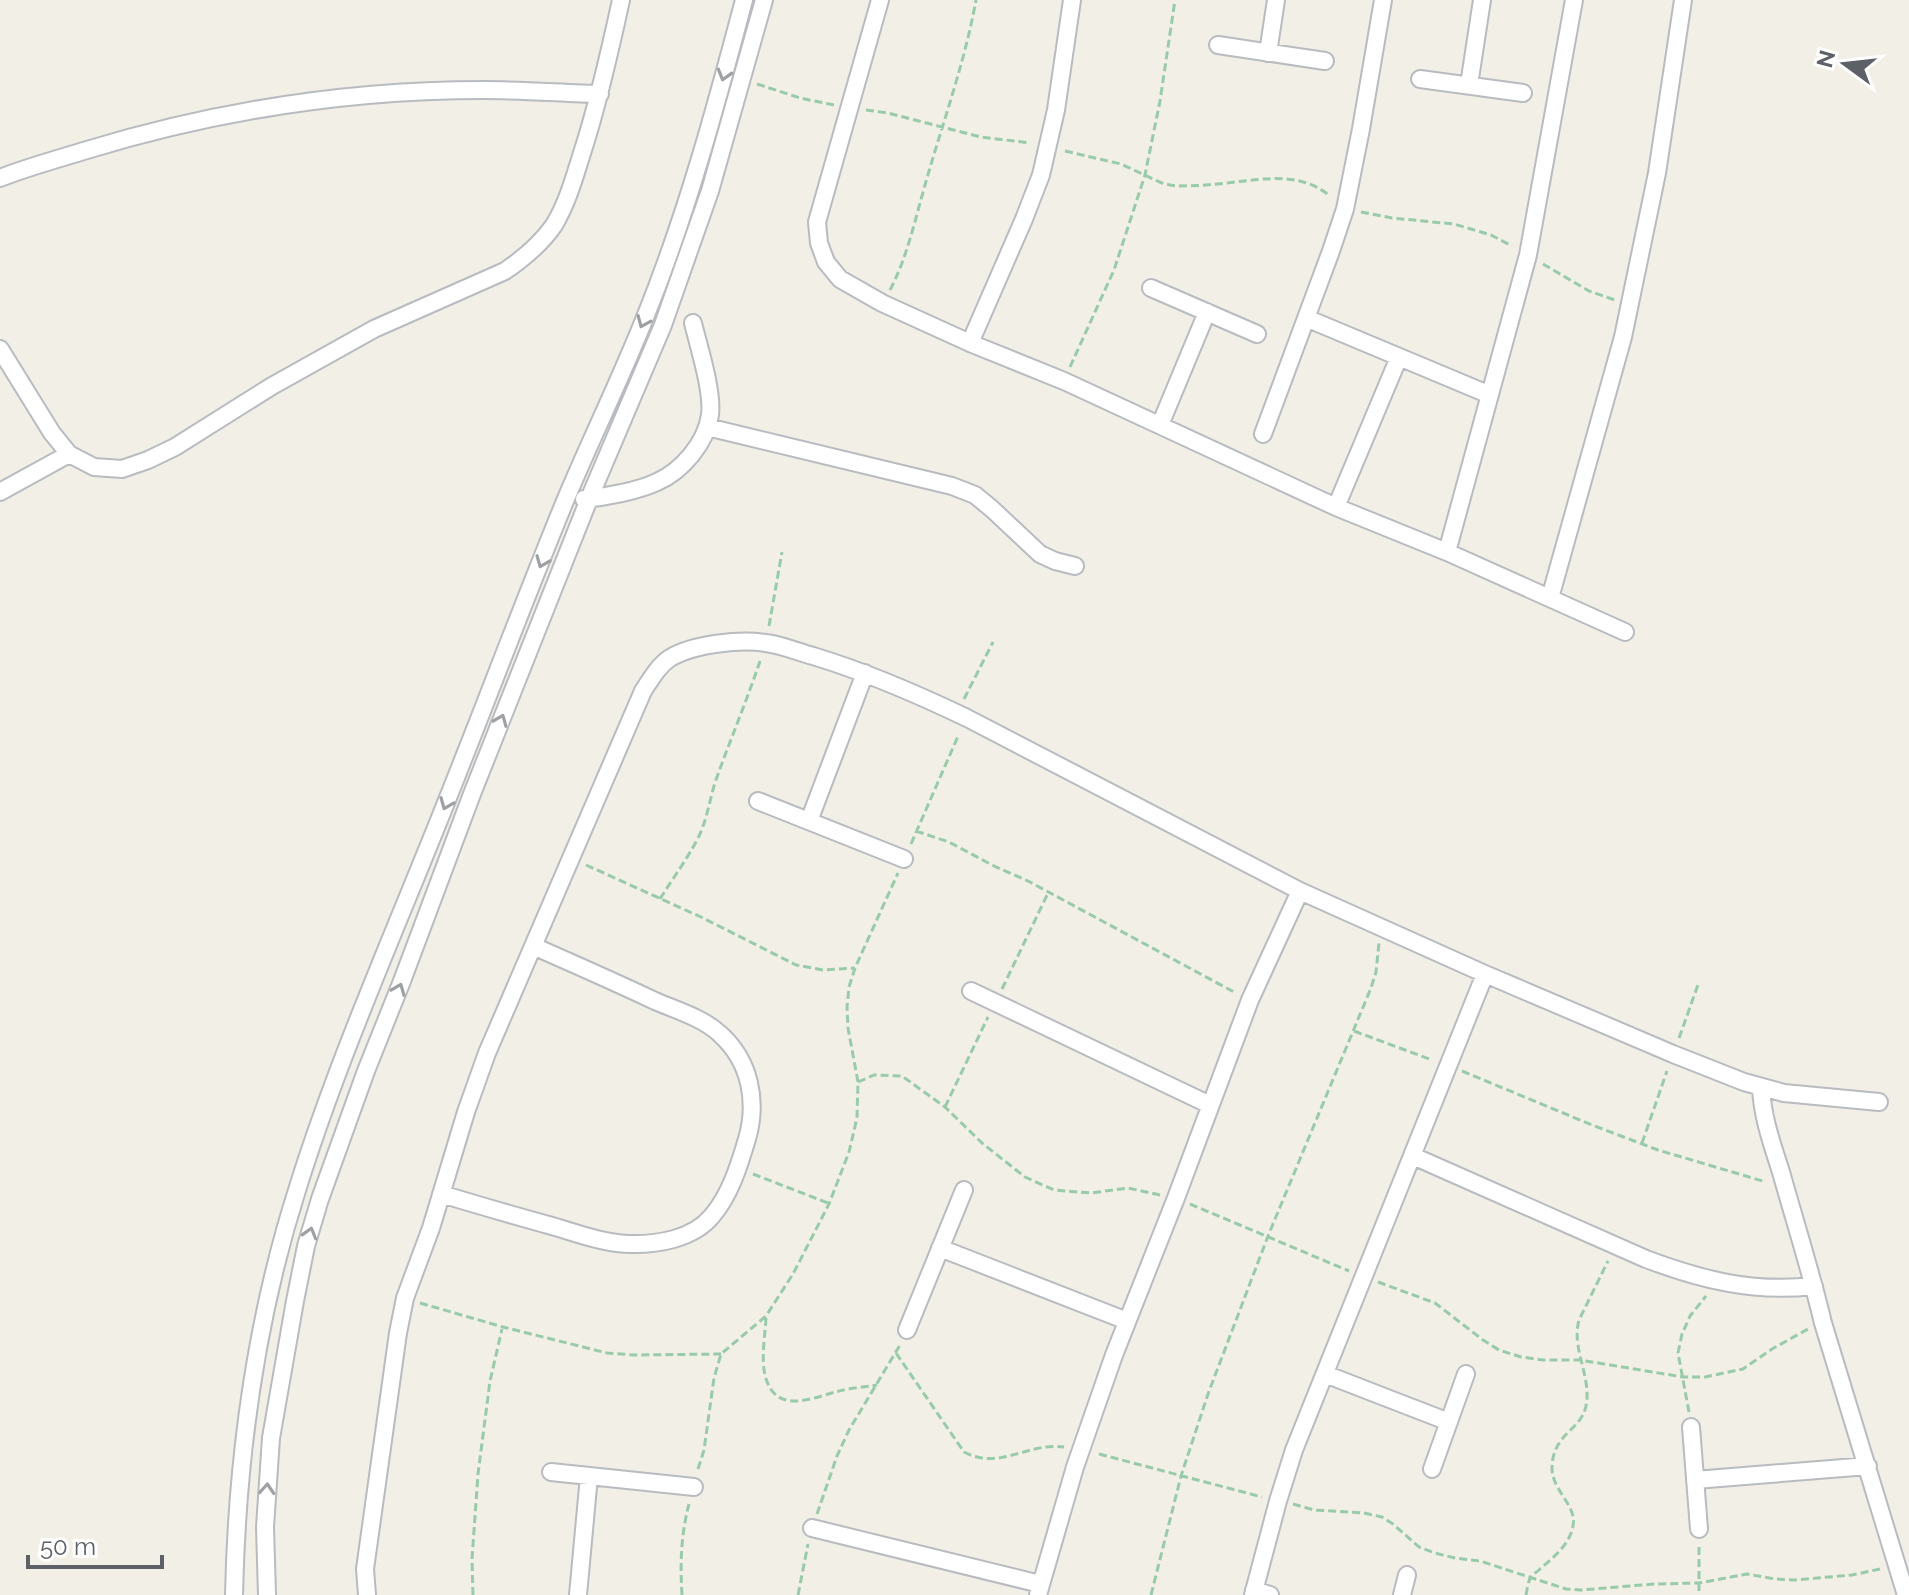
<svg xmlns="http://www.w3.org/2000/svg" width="1909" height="1595" viewBox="0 0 1909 1595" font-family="Raleway,sans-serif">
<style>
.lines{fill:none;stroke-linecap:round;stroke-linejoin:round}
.street-casing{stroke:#b8bbc0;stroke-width:20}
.path{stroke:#99cbaa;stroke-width:3;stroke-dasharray:8 4;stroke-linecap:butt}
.street{stroke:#fff;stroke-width:16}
.oneway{stroke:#9ea0a4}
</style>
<rect width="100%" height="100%" fill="#f1efe6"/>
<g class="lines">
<!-- street casing -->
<g class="street-casing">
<path id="street" d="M880,0L817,222L819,243L826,262L840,279L882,303L970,343L1064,381L1336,507L1447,552L1625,632
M1218,45L1325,61
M1268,53L1276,0
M1420,79L1523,93
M1469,85L1482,0
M0,178C28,167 58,159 87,150C215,111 350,90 484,90C523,90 562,93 600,94
M1151,288L1257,334
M1306,318L1490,395
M970,343L1024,219L1041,175L1056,110L1072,0
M0,349L52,433L69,454L94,467L122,469L148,460L175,447L272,386L374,329L505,271C524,258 541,244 554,225C568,202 575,175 583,150C599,100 610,51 621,0
M1160,425L1207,312
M707,427L952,486L975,495L992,509L1040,554L1055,561L1075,566
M1263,434L1331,251L1345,209L1361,129L1383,0
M0,492L69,454
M584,499C605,497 638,491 657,482C682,471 706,443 710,415C713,391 699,348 693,323
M1336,507L1399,357
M1447,552L1528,255L1574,0
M1550,598L1623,337L1657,173L1683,0
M758,801L904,859
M809,821L865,673
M971,991L1210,1105
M1761,1087C1762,1116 1772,1144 1781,1172C1795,1222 1811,1272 1823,1323L1906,1595
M1413,1156L1646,1259C1702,1280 1753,1293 1814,1286
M441,1194C478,1205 515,1216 552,1226C576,1233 602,1243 628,1244C657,1245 693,1239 712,1216C730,1195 739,1166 747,1139C758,1101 750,1061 720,1034C703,1018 676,1010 655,1001C615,982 574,964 533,946
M940,1248L1127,1321
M907,1330L964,1190
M1325,1374L1449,1422
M1691,1427L1699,1529
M1432,1469L1466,1374
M551,1472L694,1487
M1695,1480L1868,1466
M812,1528L1040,1584
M1254,1590L1270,1595
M234,1595C237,1457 256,1318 298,1187C335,1069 385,954 431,840C477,727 519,613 565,501C591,439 621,378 646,315C687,213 716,106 744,0
M267,1595L265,1527L271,1438L295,1301L306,1246L320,1199L366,1071L402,981L472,794L589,499L663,325L710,191L764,0
M367,1595L365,1569L398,1333L405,1298L431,1228L466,1112L487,1053L643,691C651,679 658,666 670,658C693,644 740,639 766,643C782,645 798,652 813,656C866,672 917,694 967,718L1300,891L1485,974L1673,1054L1744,1082L1784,1093L1879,1102
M578,1595L589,1476
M1038,1595L1075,1467L1114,1355L1176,1198L1250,1000L1300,891
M1253,1595L1278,1501L1294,1450L1485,974
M1402,1595L1407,1575"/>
</g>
<!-- path -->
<path class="path" d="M757,84L800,98L834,105
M866,110L888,113L981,137L1030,143
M1065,151L1121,164L1164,184L1176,186C1193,186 1210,185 1227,183C1263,179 1300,171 1330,196
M1361,212L1392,218L1454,224L1491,235L1512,246
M1543,264L1589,291L1615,300
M890,290C908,256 916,215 927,178C944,119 965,61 976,0
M1070,367L1114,270L1145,175L1160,101L1175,0
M769,626L782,552
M964,699L993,642
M916,831L949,842L994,866L1028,881L1234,992
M911,844L959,734
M586,865L701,917L796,965L823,970L855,968
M660,899C673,878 688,858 699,836C708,817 710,796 717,777C731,738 747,700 760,661
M1002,989L1049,891
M1354,1031L1432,1060
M1679,1038L1699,982
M1462,1071L1592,1125L1658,1150L1766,1182
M858,1082L874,1075L902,1076L945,1107L982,1143L1025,1177L1054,1190L1091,1193L1128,1188L1160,1195
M945,1107L988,1017
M1642,1143L1667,1071
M753,1174L828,1203
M1190,1204L1349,1271
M1378,1282L1435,1303L1483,1340L1499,1350L1521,1357L1544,1360H1580L1683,1377H1705L1743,1369L1772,1349L1808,1329
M420,1303L503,1327L607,1353L634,1355L721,1354
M766,1318C765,1336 761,1358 765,1375C775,1416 812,1398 839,1391C851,1388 864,1387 877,1385
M896,1353L964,1452C1000,1471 1027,1442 1064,1447
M1689,1412L1678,1353L1682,1334L1690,1316L1706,1296
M1099,1454L1262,1497
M698,1469L704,1450L714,1378L721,1354L766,1316L793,1274L829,1204L849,1152L857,1118L858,1082L848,1028L847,1007L849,987L855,968L898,873
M1293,1504L1314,1510L1364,1513L1382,1517L1393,1524L1419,1547L1435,1553L1455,1558L1480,1561L1566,1589L1581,1590L1654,1584L1699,1583L1747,1574L1775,1579L1794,1580L1852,1575L1880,1569
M817,1514L837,1456L849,1430L900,1345
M1699,1547V1595
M473,1595L472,1559L478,1474L490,1381L502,1329
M682,1595C680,1564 681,1534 689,1504
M798,1595L808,1544
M1151,1595L1181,1476L1208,1394L1268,1236L1371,988L1376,972L1379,943
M1526,1595C1527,1590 1528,1581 1531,1577C1533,1574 1537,1572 1540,1569C1554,1557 1570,1544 1573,1526C1577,1505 1553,1492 1552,1469C1552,1433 1581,1431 1586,1406C1592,1377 1571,1349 1579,1320L1608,1261"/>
<!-- street -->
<use href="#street" class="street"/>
</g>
<!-- one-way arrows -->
<defs><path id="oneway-chevron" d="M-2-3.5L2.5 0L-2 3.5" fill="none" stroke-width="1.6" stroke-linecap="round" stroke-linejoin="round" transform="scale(2)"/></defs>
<g class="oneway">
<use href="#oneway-chevron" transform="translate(724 75) rotate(106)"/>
<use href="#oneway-chevron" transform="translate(643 322) rotate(113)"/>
<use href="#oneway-chevron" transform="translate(542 562) rotate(112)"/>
<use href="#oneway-chevron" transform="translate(501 720) rotate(-68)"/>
<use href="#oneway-chevron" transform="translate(446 804) rotate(112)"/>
<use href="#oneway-chevron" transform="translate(399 989) rotate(-68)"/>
<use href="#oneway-chevron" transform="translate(310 1233) rotate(-74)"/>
<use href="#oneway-chevron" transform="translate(267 1489) rotate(-86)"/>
</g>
<!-- north arrow -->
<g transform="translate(1845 64) rotate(285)" stroke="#ffffff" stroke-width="6" paint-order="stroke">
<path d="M0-6L14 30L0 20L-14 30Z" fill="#5d6167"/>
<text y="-12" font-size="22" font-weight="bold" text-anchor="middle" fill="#5d6167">N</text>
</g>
<!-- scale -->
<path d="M28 1555v12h134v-12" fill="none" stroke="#5d6167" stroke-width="4"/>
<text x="40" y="1555" font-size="24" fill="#5d6167" stroke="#ffffff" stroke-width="6" paint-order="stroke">50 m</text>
</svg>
